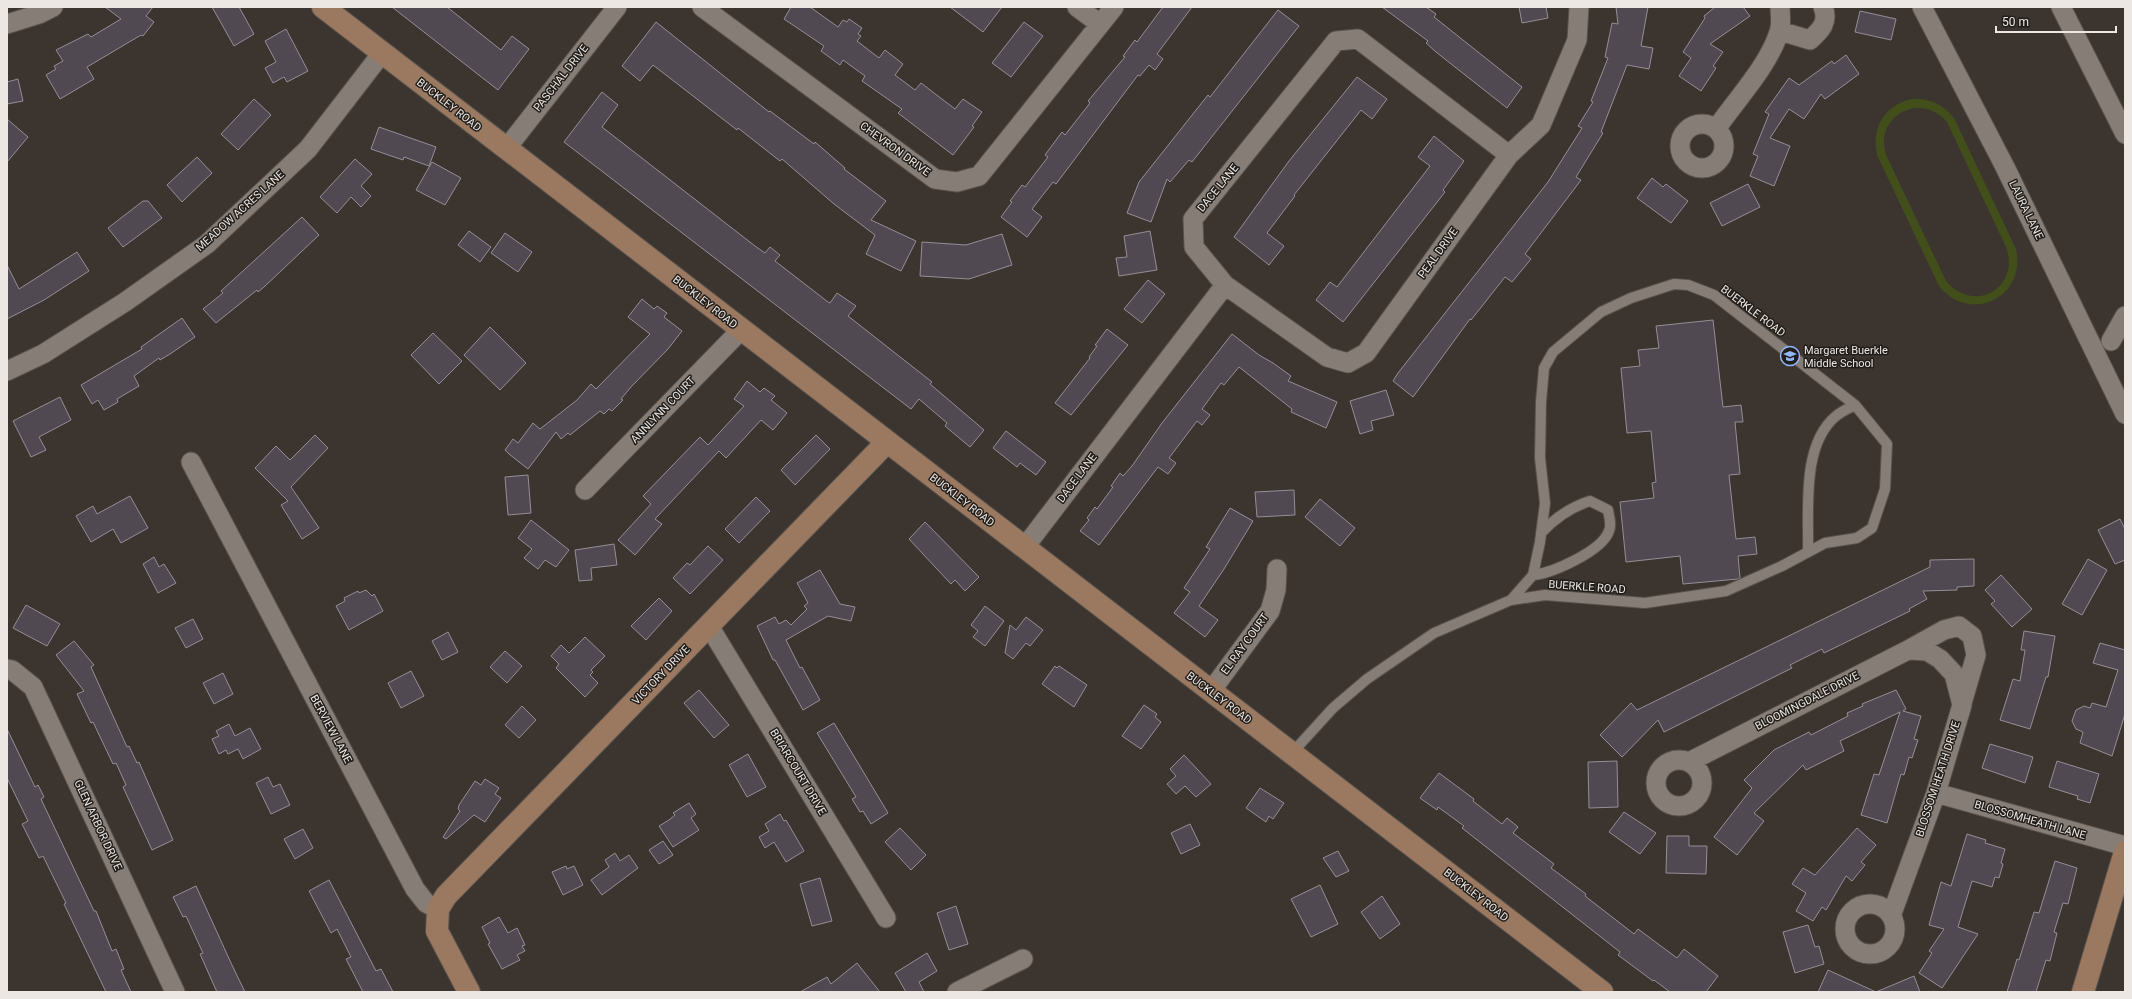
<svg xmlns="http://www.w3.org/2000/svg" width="2132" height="999" viewBox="0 0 2132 999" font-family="Roboto,sans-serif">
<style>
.green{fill:#424f1a;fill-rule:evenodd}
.building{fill:#504951;stroke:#948e96}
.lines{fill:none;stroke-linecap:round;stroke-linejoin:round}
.lane-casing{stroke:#57514c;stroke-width:12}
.street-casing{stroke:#57514c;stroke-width:21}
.secondary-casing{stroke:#57514c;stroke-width:24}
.lane{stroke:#867d76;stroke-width:10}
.street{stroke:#867d76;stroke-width:19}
.secondary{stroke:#9b7860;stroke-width:22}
.labels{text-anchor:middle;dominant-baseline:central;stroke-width:3;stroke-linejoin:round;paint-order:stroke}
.street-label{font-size:11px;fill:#ece7e3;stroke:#201d1a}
.poi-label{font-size:11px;fill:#ece7e3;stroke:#201d1a;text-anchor:start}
</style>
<rect width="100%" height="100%" fill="#3c352f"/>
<!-- green -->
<path class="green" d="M1912,99C1930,98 1943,104 1954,118L2016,249C2027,297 1970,325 1939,286L1877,155C1871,127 1885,105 1912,99ZM1914,108C1927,107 1938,112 1947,122L2006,247C2021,287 1974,315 1946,281L1887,157C1878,134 1890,113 1914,108Z"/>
<!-- building -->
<path class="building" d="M105,7H153L146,16L154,22L143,36L141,35L87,67L94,79L60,99L46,75L56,69L54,66L63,61L56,50L88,34L91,37L121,19Z
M212,7H239L254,34L234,46Z
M392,7H447L501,50L512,36L529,49L498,90Z
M791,7H810L838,27L843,20L847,22L849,19L862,28L858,34L861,36L857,41L879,58L885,50L903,64L895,75L915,90L921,83L955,109L963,99L982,112L972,126L974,127L953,155L898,113L902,109L862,81L865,76L843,60L840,65L821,51L824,46L784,19Z
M950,7H1002L983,32Z
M1163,7H1192L1157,54L1163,59L1155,70L1149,65L1140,76L1138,75L1056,184L1053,182L1032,209L1042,217L1027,237L1001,217L1012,202L1010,201L1022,185L1025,187L1048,157L1045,155L1062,132L1065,135L1090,103L1088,101L1125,57L1123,56L1135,40L1137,42Z
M1382,7H1426L1436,14L1434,17L1522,87L1507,108L1436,52L1426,43L1428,41Z
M1519,7H1546L1548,18L1522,23Z
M1616,7H1648L1641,46L1653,48L1649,69L1627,65L1601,132L1603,133L1576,177L1581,180L1525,254L1531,259L1512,282L1505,277L1471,320L1470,319L1413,397L1393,381L1398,373L1548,182L1582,128L1578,126L1593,102L1591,101L1608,58L1605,57L1612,23L1618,24Z
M1715,7H1743L1750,16L1710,44L1723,52L1713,66L1716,68L1701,91L1679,76L1691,58L1683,52L1705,18L1704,16Z
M1278,10L1299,26L1192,162L1189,160L1170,182L1167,179L1151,222L1127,213L1139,182L1208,95L1210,97Z
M1860,11L1896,19L1891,40L1855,32Z
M656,22L769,112L770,111L814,144L815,142L845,168L844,169L886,201L871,220L916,241L901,271L866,254L875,235L834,204L782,159L780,161L738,128L737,130L653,65L640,81L622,66Z
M1024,22L1043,36L1011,77L992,63Z
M286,29L308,71L287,82L284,77L273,83L265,68L276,62L265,41Z
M1846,55L1859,74L1825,99L1821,94L1804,119L1789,109L1770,138L1790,146L1774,186L1750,176L1758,156L1753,154L1769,114L1765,112L1789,78L1799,85L1832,61L1834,64Z
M1357,77L1387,99L1372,119L1361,110L1294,195L1295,196L1267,233L1284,246L1269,265L1234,237L1289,161Z
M18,79L23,101L7,104V82Z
M602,92L618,105L602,127L755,246L765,253L770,247L780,255L775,261L828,302L830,303L837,293L856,306L848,316L932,382L930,384L984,430L970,447L945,426L947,423L919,399L911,409L564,142Z
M254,99L271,115L238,150L221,134Z
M7,119L28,137L7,162Z
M379,127L436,147L429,166L404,157L403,160L371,149Z
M1434,136L1464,161L1443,190L1445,192L1343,322L1316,300L1330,282L1337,287L1430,166L1418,157Z
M197,157L212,173L182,202L167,185Z
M355,159L372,174L361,186L371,196L361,207L351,197L337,213L320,197Z
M432,162L461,178L445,205L416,190Z
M1652,178L1663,187L1666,184L1688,201L1671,223L1637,198Z
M1748,184L1760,207L1722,226L1710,203Z
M143,201H148L162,218L123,247L108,228Z
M302,217L319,235L264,287L258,292L257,290L216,323L203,309L223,293L221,291Z
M469,231L491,247L480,262L458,245Z
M1150,231L1157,270L1119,276L1116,258L1127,257L1124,236Z
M505,233L532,252L518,272L491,253Z
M1002,234L1012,265L969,279L920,276L922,242L966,245Z
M77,252L89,271L44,300L7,319V265L19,289Z
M1148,280L1165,294L1142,323L1124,309Z
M642,299L654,309L657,306L667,313L664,317L682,331L668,349L631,387L621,399L623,400L612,411L609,409L604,414L600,411L570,435L568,433L561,439L556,432L528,469L509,454L505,450L513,439L518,443L533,423L540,429L577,400L591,384L596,389L650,334L628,317Z
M182,318L195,337L170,354L160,360L159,358L134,376L139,386L117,399L118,402L104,410L98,400L92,404L81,385L142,349L141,347Z
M1713,320L1723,407L1741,405L1743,422H1735L1740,474L1729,475L1736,539L1755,537L1757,554L1738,556L1740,578L1738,579L1683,584L1680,556L1626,562L1620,502L1654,498L1652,483L1656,482L1651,431L1627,433L1621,368L1640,366L1638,350L1659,348L1656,326Z
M490,327L526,363L500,390L464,355Z
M1107,329L1128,345L1071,415L1055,403L1090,358L1089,357L1097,346L1095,345Z
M433,333L462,361L439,384L411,355Z
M1232,334L1259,355L1273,363L1291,376L1288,381L1337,402L1326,428L1291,412L1292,409L1239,367L1224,385L1221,383L1202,409L1210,415L1202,425L1197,421L1169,458L1176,463L1168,474L1158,467L1099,545L1080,531L1089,520L1087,518L1095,507L1097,509L1113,487L1111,486L1120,473L1123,476L1132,466L1162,423Z
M747,381L760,392L764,388L775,396L771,400L787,413L773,430L761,420L726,458L719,451L655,519L662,524L635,555L618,540L651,504L643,496L700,437L708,445L744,406L734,399Z
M1386,390L1394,415L1371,421L1373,430L1360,434L1350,401Z
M60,397L71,420L39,437L46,450L31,457L13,421Z
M1006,431L1046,462L1036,475L1020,463L1017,467L993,448Z
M315,435L328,448L291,487L319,528L302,539L281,505L288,501L255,468L276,446L290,460Z
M816,435L830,449L795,485L781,470Z
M528,475L531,513L508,515L505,477Z
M1294,490L1295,515L1257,517L1255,492Z
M130,496L148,528L121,543L113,529L91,542L76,516L93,506L97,514Z
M756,497L770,511L739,543L725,529Z
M1320,499L1355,528L1340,546L1305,517Z
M1230,508L1253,521L1224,569L1199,606L1218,620L1205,637L1174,613L1190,592L1184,588L1210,549L1206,547Z
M2120,519L2125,529V560L2115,564L2098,530Z
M531,520L569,550L556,567L545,560L538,569L524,558L532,549L518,538Z
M925,522L979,577L965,591L955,580L951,584L909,539Z
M614,544L617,565L591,568L592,580L579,581L575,550Z
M708,546L723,560L690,594L673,578L687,563L690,565Z
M154,557L159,567L164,564L176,583L158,593L143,564Z
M1974,559V586L1957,587V590L1923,591L1927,599L1909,609L1910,611L1824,653L1822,649L1790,665L1792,668L1664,732L1658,720L1622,757L1600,735L1631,703L1637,710L1930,567V560Z
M2088,559L2107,570L2082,615L2062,604Z
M820,570L840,604L855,607L851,621L828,616L786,640L800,668L802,667L820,700L803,710L775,660H773L757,626L775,617L779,624L786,620L791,625L807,609L804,606L808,603L797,583Z
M2001,575L2032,609L2012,627L1991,604L1995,601L1985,590Z
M366,590L372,596L374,594L383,611L349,630L336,606L345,601L344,598L358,591L359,593Z
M659,598L672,611L646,640L631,626Z
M26,605L60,624L47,646L13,628Z
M985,606L1004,621L985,646L973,637L978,631L971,625Z
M1026,617L1043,630L1030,646L1026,643L1013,659L1005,653L1010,625L1016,630Z
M193,619L203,639L186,648L175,628Z
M2024,631L2055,636L2048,677H2046L2030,729L2000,720L2013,679L2020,681L2025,650H2021Z
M448,632L458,652L442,660L432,641Z
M585,637L605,656L591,670L593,672L590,675L598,683L585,697L556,668L559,664L551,656L561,645L569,653Z
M74,641L94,665L91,667L127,747L129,746L137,763L139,762L173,840L152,850L123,787L126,785L116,763L113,764L93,722L91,723L77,694L84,691L56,655Z
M2100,643L2125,650V714L2112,756L2080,743L2083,732L2076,729L2072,721L2076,710L2084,706L2090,708L2092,703L2106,707L2118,670L2093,663Z
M505,651L522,666L507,683L490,667Z
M1055,666L1057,668L1059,666L1087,685L1074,707L1042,684Z
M411,671L424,696L401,708L388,683Z
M223,673L233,694L214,704L203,683Z
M699,690L729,725L714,738L684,703Z
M1896,690L1906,709L1903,711L1921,716L1914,739L1918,740L1912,758L1909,757L1904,775L1901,774L1887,823L1861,815L1874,774L1879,775L1900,712L1840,741L1844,751L1806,770L1803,765L1754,813L1764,821L1737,855L1714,837L1752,788L1744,780L1774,750L1809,732L1811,735L1848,716L1847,713L1863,706L1862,704Z
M1144,705L1157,714L1155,717L1161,722L1141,749L1122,736Z
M522,706L536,720L519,738L505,725Z
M834,723L888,813L871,824L863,811L860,812L852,799L856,797L817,733Z
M229,724L235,736L250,728L261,749L243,759L238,749L228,754L226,750L219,754L212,739L219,736L216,731Z
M7,729L35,787L38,785L44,797L41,799L94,911H96L112,951L116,949L124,969L121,970L131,992H106L64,904L66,903L43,856L39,858L22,824L28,821L7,778Z
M1990,744L2033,757L2025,783L1982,768Z
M748,754L766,787L747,797L729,765Z
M1184,755L1211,784L1196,797L1185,786L1176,794L1167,784L1176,776L1170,769Z
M1617,761L1618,807L1589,808L1588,762Z
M2057,761L2099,774L2090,803L2077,799L2078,796L2049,787Z
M1439,773L1474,799L1473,801L1502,824L1507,818L1518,827L1513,833L1554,864L1551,868L1586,894L1585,896L1634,934L1638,929L1677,958L1684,949L1718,976L1706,992H1670L1654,980L1653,981L1618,955L1620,952L1462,828L1464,826L1438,807L1437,810L1420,798Z
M268,777L273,787L280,784L290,805L271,814L256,783Z
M485,779L499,788L495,794L501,798L485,822L474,815L446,839L443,837L460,811L458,809L459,805L475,781L481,785Z
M1260,788L1284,803L1273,819L1269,816L1266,822L1246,808Z
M689,803L696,814L691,818L699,830L673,847L659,826L669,820L675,815L673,813Z
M1624,812L1656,833L1640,854L1609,832Z
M780,814L784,821L786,820L804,851L786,862L774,842L765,848L759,837L769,831L765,824Z
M1190,824L1200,845L1181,854L1171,833Z
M900,828L926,855L911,870L885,842Z
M1857,828L1876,845L1861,862L1865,865L1852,881L1846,876L1826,910L1822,907L1813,921L1796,911L1806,893L1792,884L1803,868L1815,875Z
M303,829L313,848L295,859L284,839Z
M1967,834L1986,840L1985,843L2005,849L2001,863L2003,864L1999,878L1995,877L1992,887L1972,881L1958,927L1978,934L1942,988L1919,973L1932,953L1929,951L1944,929L1929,925L1941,882L1951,886Z
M1667,836H1689V846H1707L1706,874L1666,873Z
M663,841L673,855L659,864L649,850Z
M1338,851L1349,871L1336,877L1323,858Z
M615,853L620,861L629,855L638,868L602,895L591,880L609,867L605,860Z
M2055,861L2077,868L2068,904L2063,903L2054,932L2057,933L2050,961L2046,960L2036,992H2007L2017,959L2019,960L2034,912L2039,913Z
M566,866L567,869L574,866L583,885L563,895L552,872Z
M820,878L832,921L812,926L800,884Z
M329,880L376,971L381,969L393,992H363L346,959L351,957L337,929L331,933L309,891Z
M1320,885L1338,924L1311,937L1291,899Z
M196,886L231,963L245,992H217L212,981L200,954L203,953L196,938L186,916L183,917L173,897Z
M1382,896L1400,924L1380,939L1361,912Z
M956,906L968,944L949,950L937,913Z
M499,917L508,933L517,928L525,945L522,946L525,951L517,955L520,960L502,969L488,944L490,943L482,927Z
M1808,925L1815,947L1819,946L1824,964L1795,973L1783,932Z
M927,953L937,971L919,982L924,992H906L895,973Z
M857,963L880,992H800L827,977L831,984Z
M1828,970L1876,992L1914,976L1920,992H1818Z"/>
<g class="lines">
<!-- lane casing -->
<g class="lane-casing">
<path id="lane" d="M1808,552C1809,510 1801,445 1836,416C1842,411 1849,408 1855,405
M1533,575C1553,573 1602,551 1609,531C1612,525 1609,517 1608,510L1590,501C1571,507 1555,518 1541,533
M1292,753L1333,708L1367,679L1434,633L1511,600L1545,595L1645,603L1726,591L1782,566L1825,543L1857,538L1872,528L1885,489L1887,444L1855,405L1714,295L1688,285L1674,284L1631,298L1601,312L1553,352L1544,368L1541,402L1540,458L1545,503L1540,542L1533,575L1511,600"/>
</g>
<!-- street casing -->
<g class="street-casing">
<path id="street" d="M702,7L935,179L957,182L979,176L1114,7
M1077,7L1100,24
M1922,7L2005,167L2125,414
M2061,7L2125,134
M7,24L39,14L53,7
M1780,31L1810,40C1821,30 1829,22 1823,7
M1680 146a22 22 0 1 1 44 0a22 22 0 1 1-44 0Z
M1716,129C1736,100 1769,65 1779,32C1782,25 1780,14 1780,7
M506,149L617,7
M1509,155L1358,39L1336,41L1193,219L1194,247L1225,285L1327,357L1348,363L1366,353L1509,155L1541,125L1577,40L1579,7
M2111,341L2125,316
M7,371L43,354L125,302L207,244L308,149L382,53
M191,462L415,889L426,903L438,909
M585,490L741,330
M1024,548L1225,285
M709,626L886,918
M1908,650L1944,630L1959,626L1972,636L1976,655L1962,703
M7,669L12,670L33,687L175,992
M1211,691L1270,611L1276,590L1277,569
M1656 783a23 23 0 1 1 46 0a23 23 0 1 1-46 0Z
M1689,762L1908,650L1927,651L1940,659L1954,674L1962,705L1936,793L1891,916
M1936,793L2125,846
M1845 929a25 25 0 1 1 50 0a25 25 0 1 1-50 0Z
M957,992L1023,959"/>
</g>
<!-- secondary casing -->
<g class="secondary-casing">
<path id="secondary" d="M323,7L1602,992
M469,992L437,931L438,909L446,896L887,442
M2083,992L2125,852"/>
</g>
<!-- lane -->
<use href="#lane" class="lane"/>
<!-- street -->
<use href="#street" class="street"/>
<!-- secondary -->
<use href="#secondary" class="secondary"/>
</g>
<!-- icons -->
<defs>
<g id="school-ring" transform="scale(1)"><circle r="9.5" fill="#201d1a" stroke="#92b7fd" stroke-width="1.5"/><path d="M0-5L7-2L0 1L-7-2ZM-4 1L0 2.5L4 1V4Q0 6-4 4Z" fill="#92b7fd"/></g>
</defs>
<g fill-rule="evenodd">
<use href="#school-ring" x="1790" y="356"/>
</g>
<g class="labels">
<!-- street labels -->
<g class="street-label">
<text transform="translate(561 78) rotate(-52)">PASCHAL DRIVE</text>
<text transform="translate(449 105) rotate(38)">BUCKLEY ROAD</text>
<text transform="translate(895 149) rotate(36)">CHEVRON DRIVE</text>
<text transform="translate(1218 188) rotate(-51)">DACE LANE</text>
<text transform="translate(2026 210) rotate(64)">LAURA LANE</text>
<text transform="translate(240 211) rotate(-42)">MEADOW ACRES LANE</text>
<text transform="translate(1438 253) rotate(-54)">PEAL DRIVE</text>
<text transform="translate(705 302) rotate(38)">BUCKLEY ROAD</text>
<text transform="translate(1753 311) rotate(37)">BUERKLE ROAD</text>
<text transform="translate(663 410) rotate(-46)">ANNLYNN COURT</text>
<text transform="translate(1077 478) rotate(-53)">DACE LANE</text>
<text transform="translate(962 500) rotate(38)">BUCKLEY ROAD</text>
<text transform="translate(1587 587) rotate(4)">BUERKLE ROAD</text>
<text transform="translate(1245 644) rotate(-54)">EL RAY COURT</text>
<text transform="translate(661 675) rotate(-46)">VICTORY DRIVE</text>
<text transform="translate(1219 698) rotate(37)">BUCKLEY ROAD</text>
<text transform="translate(1807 701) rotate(-27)">BLOOMINGDALE DRIVE</text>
<text transform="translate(331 729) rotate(62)">BERVIEW LANE</text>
<text transform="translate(798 772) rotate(59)">BRIARCOURT DRIVE</text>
<text transform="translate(1938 779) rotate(-72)">BLOSSOM HEATH DRIVE</text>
<text transform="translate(2030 820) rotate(16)">BLOSSOMHEATH LANE</text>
<text transform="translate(98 825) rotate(65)">GLEN ARBOR DRIVE</text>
<text transform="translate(1476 895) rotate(38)">BUCKLEY ROAD</text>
</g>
<!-- poi labels -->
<g class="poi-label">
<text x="1804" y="350">Margaret Buerkle<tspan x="1804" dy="13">Middle School</tspan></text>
</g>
</g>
<!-- border -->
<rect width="2132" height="999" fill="none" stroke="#ece7e3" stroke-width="16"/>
<!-- scale -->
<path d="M1996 26v6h120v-6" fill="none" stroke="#ece7e3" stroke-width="2"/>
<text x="2002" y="26" font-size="12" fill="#ece7e3" stroke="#201d1a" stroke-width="3" paint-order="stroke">50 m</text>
</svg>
